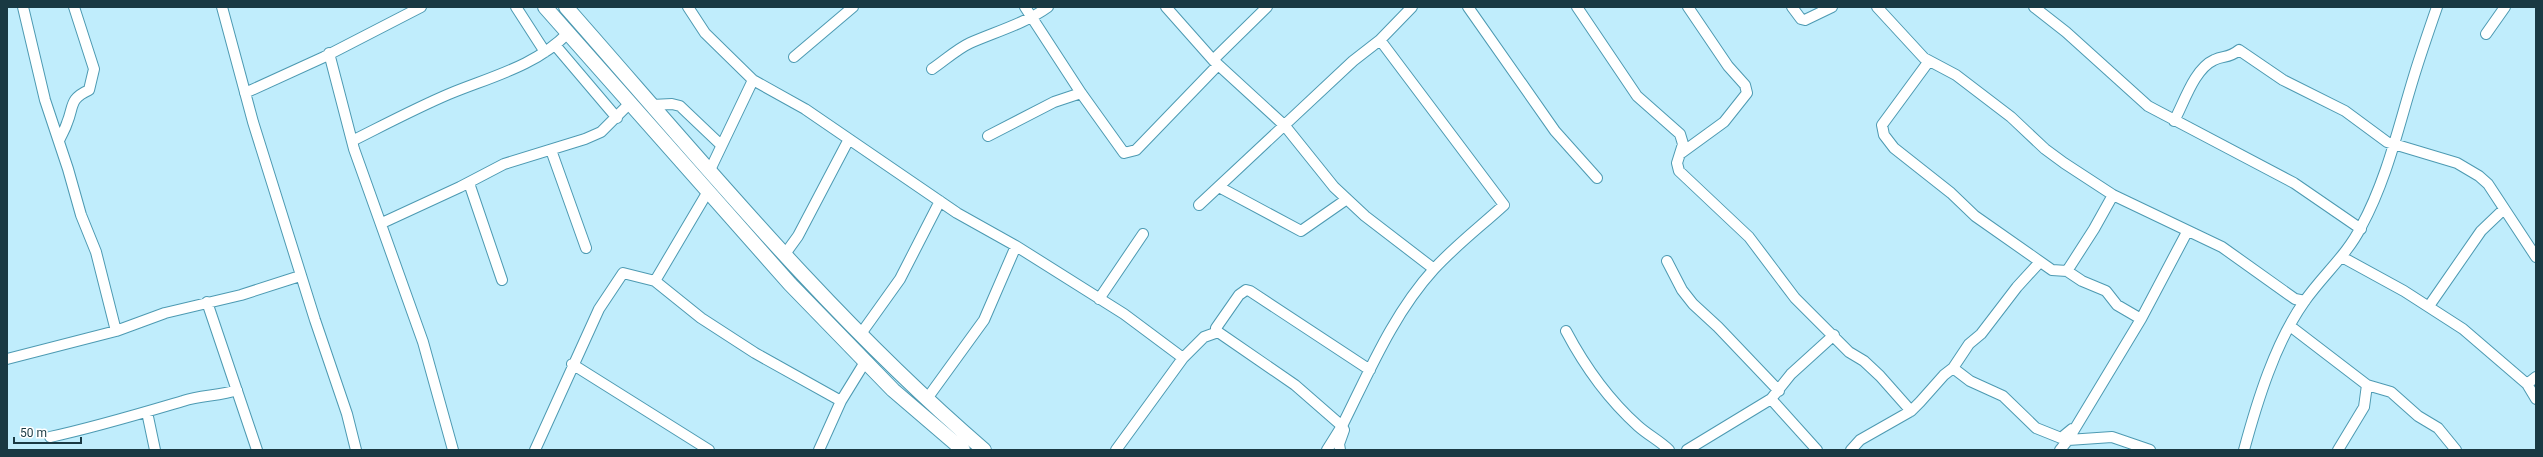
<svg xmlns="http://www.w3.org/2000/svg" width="2543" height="457" viewBox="0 0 2543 457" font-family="Roboto,sans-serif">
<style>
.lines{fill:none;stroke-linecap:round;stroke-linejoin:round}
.street-casing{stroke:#4d9ab2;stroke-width:12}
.secondary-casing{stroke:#4d9ab2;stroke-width:16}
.street{stroke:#fff;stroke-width:10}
.secondary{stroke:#fff;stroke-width:14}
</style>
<rect width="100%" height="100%" fill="#c0edfc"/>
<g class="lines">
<!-- street casing -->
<g class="street-casing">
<path id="street" d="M23,7L45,100L68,169L81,215L96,252L116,331
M222,7L253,122L315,320L347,414L356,450
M516,7L545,52
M688,7L705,33L753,80L805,109L957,213L1016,246L1124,314L1183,358
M1025,7L1081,93L1124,153L1136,150L1218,65
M1166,7L1213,60L1285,126L1334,187L1365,216L1434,269
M1468,7L1555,131L1597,178
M1577,7L1637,96L1680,134L1683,144L1677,163L1679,171L1749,237L1795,298L1849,352L1864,361L1880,376L1911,411
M1792,7L1801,19L1805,20L1832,7
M1877,7L1924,58L1956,75L2011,117L2045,149L2064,163L2113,195L2222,247L2295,299L2305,301
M2034,7L2066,32L2148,106L2294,183L2361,229
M2486,34L2505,7
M555,45L617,118
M329,53L354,149L423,342L453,450
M794,57L853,7
M1213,60L1267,7
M1929,61L1882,125L1884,135L1894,148L1951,193L1975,216L2052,270L2067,271L2082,281L2106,291L2117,305L2141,319L2187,232
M932,69C944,61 957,49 970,43C995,32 1026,23 1048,7
M245,93L324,57L421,7
M652,105L672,104L680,106L721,145
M2174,121C2184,103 2194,69 2214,60C2224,55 2228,59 2239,50L2283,80L2345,111L2387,142L2457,163L2479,176L2488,184L2536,257
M988,136L1054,102L1081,93
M59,141C61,135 65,130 67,123C74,106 69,99 89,90L94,69L74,7
M352,141C384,125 416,108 449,94C490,77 536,66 568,33
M551,150L586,248
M1680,154L1724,122L1747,93L1745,85L1728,66L1688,7
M710,170L753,80
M469,183L502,280
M1219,187L1301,231L1347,199
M1199,205L1353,61L1380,40L1412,7
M382,223L460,187L504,164L585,139L601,132L629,104
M785,254L798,236L849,139
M2342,257L2404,291L2463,329L2527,384L2536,399
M1667,261L1682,290L1693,304L1718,327L1779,391
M2067,271L2094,229L2113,195
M655,281L707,193
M1099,299L1143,234
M207,302L257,450
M2429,306L2481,231L2504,209
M2141,319L2068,440L2112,437L2150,450
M2290,326L2367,385L2391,392L2418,416L2438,428L2456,450
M1566,331C1584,365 1609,400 1638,426C1648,435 1660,441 1669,450
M1218,332L1216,328L1239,295L1246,290L1250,291L1370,370
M860,335L900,279L940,201
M7,359L116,331L165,313L241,295L300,276
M572,364L709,450
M1953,368L1970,381L2003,396L2036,428L2061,438L2072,429
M2527,384L2536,377
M1771,399L1817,450
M926,400L984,320L1016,246
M841,401L865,362
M147,412L155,450
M50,437C96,427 139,414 183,401C201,395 220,396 237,390
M535,450L599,309L623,273L655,281L701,318L755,353L841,401L819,450
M1116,450L1183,358L1204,337L1218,332L1295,385L1342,426C1369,372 1393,314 1434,269C1455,246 1481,226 1504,205L1380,40
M1327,450L1342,426L1344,430L1339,444L1340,450
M1687,450L1771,399L1791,374L1834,335
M1851,450L1860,440L1911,411L1920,402L1944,375L1953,368L1969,344L1981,334L2017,287L2039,263
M2060,450L2068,440
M2244,450C2257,402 2275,343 2304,302C2322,276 2347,255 2361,227C2387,179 2398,128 2414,76C2421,53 2429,30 2437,7
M2338,450L2364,407L2367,385"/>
</g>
<!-- secondary casing -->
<g class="secondary-casing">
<path id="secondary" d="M545,7L790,284L893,390L963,450
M566,7C700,159 830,318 984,450"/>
</g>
<!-- street -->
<use href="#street" class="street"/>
<!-- secondary -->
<use href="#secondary" class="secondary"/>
</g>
<!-- border -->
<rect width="2543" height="457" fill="none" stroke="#193943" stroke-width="16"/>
<!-- scale -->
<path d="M14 437v6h67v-6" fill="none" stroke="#193943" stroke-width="2"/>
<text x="20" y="437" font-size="12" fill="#193943" stroke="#ffffff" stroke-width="3" paint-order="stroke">50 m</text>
</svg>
